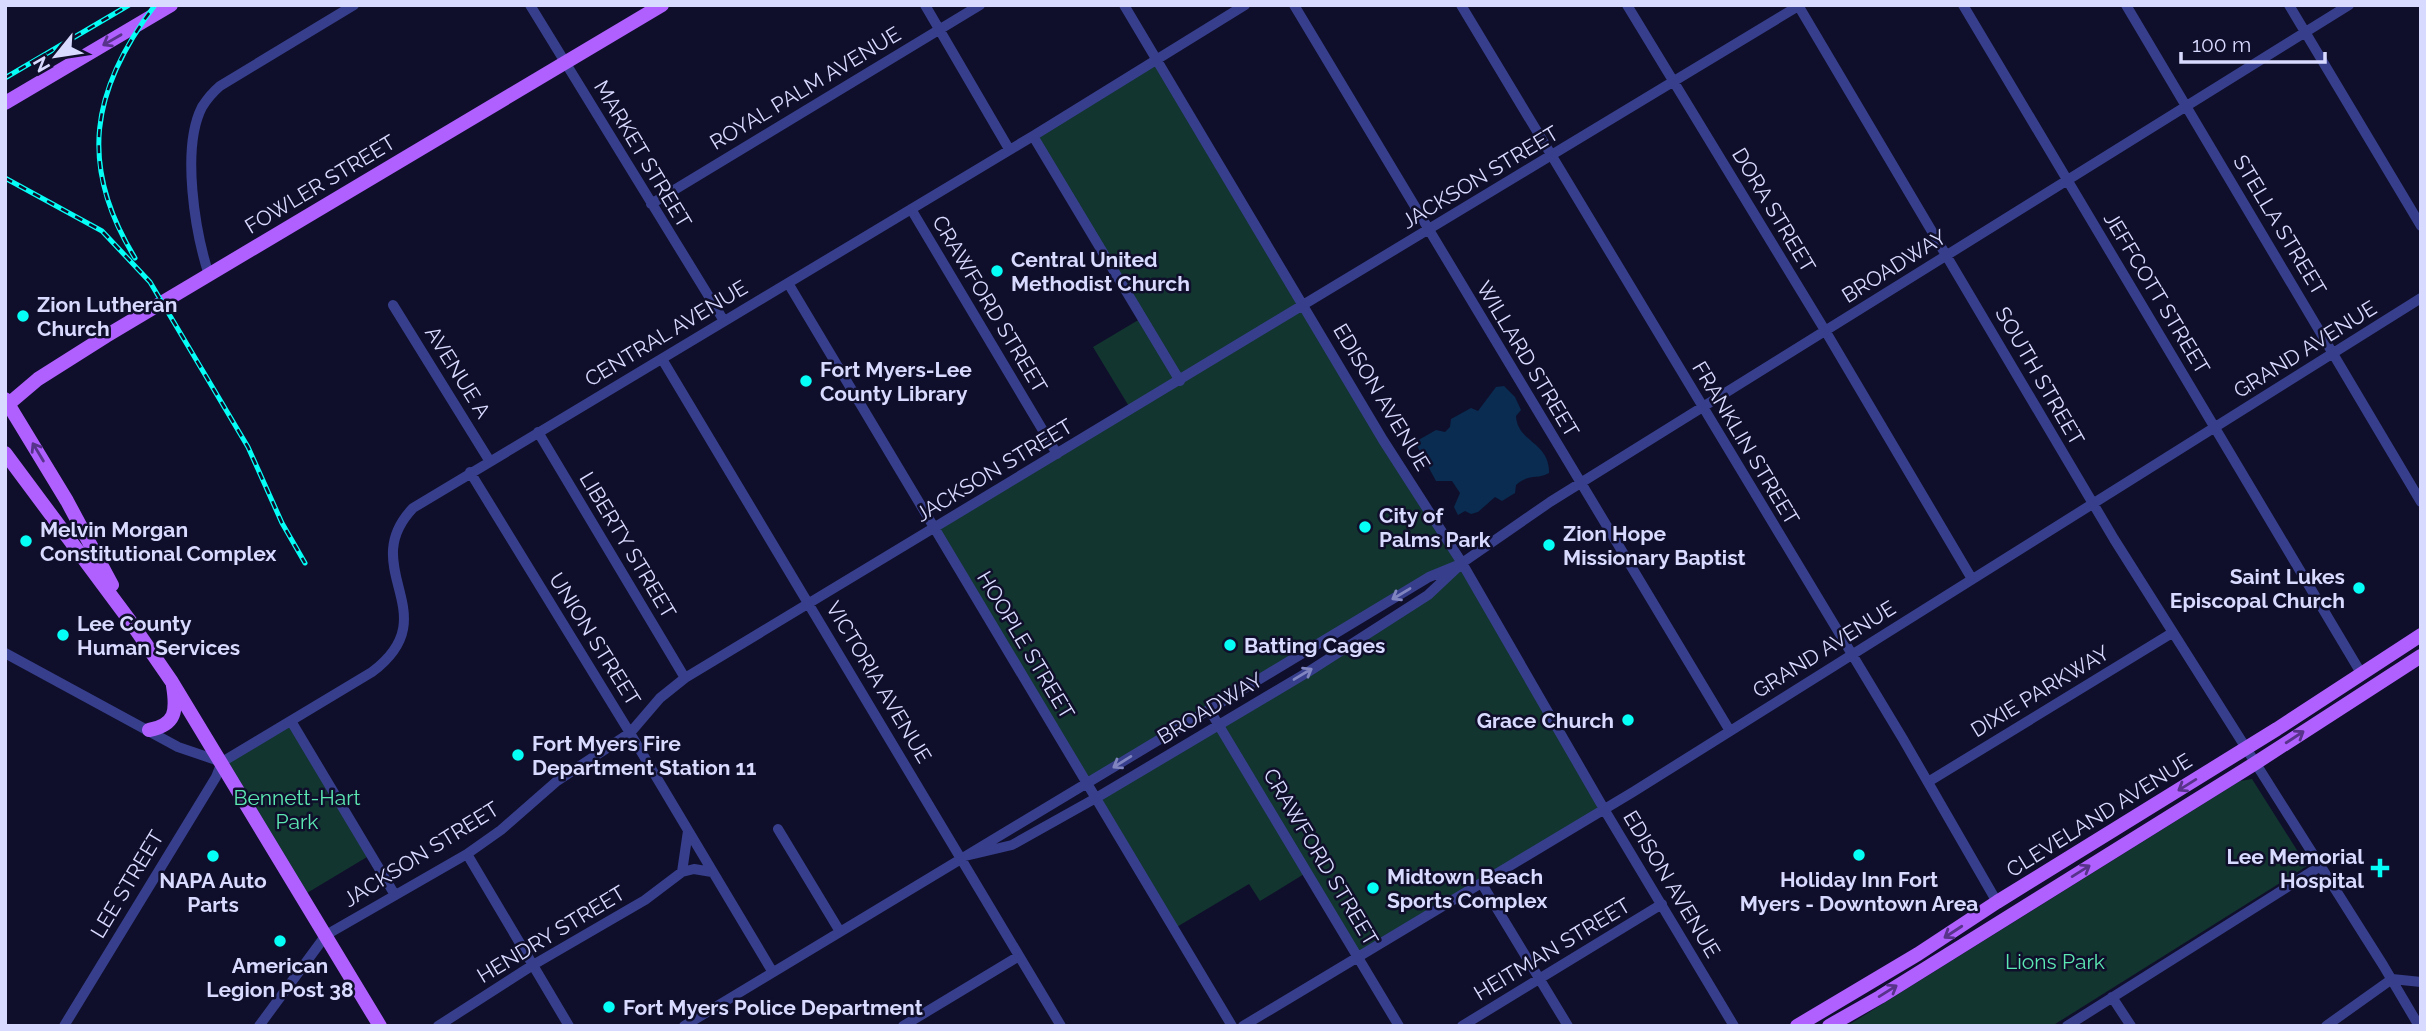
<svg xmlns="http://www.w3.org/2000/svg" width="2426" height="1031" viewBox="0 0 2426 1031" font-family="Raleway,sans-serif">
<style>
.green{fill:#12352f}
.water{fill:#092c50}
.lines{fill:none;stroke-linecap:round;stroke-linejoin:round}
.minor{stroke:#373f8d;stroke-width:10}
.major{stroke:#af60ff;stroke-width:14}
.rail-casing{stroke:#05fff7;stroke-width:5}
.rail{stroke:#100f2b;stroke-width:2.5;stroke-dasharray:8;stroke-linecap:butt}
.oneway{stroke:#58338a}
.oneway2{stroke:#8085c0}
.poi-dot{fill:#05fff7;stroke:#100f2b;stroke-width:2.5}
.labels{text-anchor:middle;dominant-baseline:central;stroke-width:5;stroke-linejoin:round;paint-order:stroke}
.street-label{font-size:21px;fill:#d9daff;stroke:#100f2b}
.poi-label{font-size:21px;font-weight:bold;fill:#d9daff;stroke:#100f2b;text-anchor:start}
.park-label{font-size:21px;fill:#5ce8b3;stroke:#100f2b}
</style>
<rect width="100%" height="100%" fill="#100f2b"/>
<!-- green -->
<path class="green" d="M1156,62L1301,306L1181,378L1036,137Z
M1303,309L1458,562L1088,780L938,530Z
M1140,319L1177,380L1130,408L1093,347Z
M1462,567L1600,808L1359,955L1309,871L1260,901L1249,884L1175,928L1099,799L1427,599Z
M291,721L372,854L302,896L222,762Z
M2252,779L2307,866L2052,1026H1847L2240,781Z"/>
<!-- water -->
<path class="water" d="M1504,386L1515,397L1521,410L1516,416C1517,442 1550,442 1549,473C1536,480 1530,473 1516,485L1515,493L1502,501L1495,497L1478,512L1471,514L1465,511L1458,515L1454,507L1460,493L1452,481H1436L1415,442L1436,430L1445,432L1450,427L1451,419L1471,408L1478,411L1496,387Z"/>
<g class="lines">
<!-- minor -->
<path class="minor" d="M530,5L724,321
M925,5L1009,149
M1124,5L1383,440L1462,563L1604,809L1734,1026
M1294,5L1730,731
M1461,5L1903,739L1997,902
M1627,5L1826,332L1972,579
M1798,5L2114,539L2383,965L2419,1026
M1963,5L2361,673
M2126,5L2421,502
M2289,5L2421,226
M1033,136L1180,381
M651,204L980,5
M911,209L1057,454
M209,275C195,232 181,148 202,107C207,99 213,92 220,86L354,5
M788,283L1232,1026
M393,305L489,460
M662,359L1061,1026
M538,432L685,678
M470,472L630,733L772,971
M5,653L178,747L222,762
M1209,709L1399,1026
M291,721L395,895
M222,762L372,672C449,614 355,569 413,508L1033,136L1245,5
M1928,782L2172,633
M778,829L839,930
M467,854L569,1026
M961,857L1012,845L1096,798L1308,672L1428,595L1462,563L1550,502L2349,5
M682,872L688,831
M1482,884L1568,1026
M2112,997L2131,1026
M64,1026L216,777L222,762
M259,1026L326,935L467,854L501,830L557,781L630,733L660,698L685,678L1800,5
M438,1026L533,965L645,900L682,872L694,869L712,872
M684,1026L1429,577L1456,566
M903,1026L1019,956
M1243,1026L1633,792L2421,298
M1462,1026L1662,904
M2067,1026L2319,867
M2326,1026L2392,979L2421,982"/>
<!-- major -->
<path class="major" d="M5,103L171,5
M5,399L67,501L112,585
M5,407L38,379L106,336L662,5
M5,453L130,621L172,682L380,1026
M149,730C176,725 177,711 173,686
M1797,1026L1918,954L1997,902L2277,729L2421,635
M1829,1026L1880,997L2254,764L2421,656"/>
<!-- rail casing -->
<g class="rail-casing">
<path id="rail" d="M5,78L129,5
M5,178L102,231L150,282L248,447L282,523L305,563
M135,258C78,165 91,90 155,5"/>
</g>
<!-- rail -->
<use href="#rail" class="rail"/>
</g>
<!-- one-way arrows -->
<defs><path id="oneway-shaft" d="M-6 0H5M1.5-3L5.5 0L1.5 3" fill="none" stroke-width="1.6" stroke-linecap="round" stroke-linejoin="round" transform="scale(1.75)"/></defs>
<g class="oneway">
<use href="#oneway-shaft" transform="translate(112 40) rotate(150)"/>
<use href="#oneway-shaft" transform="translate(38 452) rotate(-121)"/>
<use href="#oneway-shaft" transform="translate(2295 737) rotate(-33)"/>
<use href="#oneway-shaft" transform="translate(2187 785) rotate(148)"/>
<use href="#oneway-shaft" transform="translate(2081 871) rotate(-32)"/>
<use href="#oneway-shaft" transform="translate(1953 932) rotate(147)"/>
<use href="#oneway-shaft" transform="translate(1888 991) rotate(-32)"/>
</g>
<g class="oneway2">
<use href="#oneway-shaft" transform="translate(1401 594) rotate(149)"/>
<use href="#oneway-shaft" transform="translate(1303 674) rotate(-31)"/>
<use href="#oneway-shaft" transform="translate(1122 762) rotate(148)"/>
</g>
<!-- markers -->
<g class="poi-dot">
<circle cx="997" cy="271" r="7"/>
<circle cx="23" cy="316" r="7"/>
<circle cx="806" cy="381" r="7"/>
<circle cx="1365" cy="527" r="7"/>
<circle cx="26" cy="541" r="7"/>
<circle cx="1549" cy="545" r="7"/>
<circle cx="2359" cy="588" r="7"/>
<circle cx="63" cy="635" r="7"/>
<circle cx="1230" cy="645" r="7"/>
<circle cx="1628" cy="720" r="7"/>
<circle cx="518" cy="755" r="7"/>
<circle cx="1859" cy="855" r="7"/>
<circle cx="213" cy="856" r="7"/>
<path d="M2376.5 857.5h7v7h7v7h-7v7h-7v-7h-7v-7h7z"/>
<circle cx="1373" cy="888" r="7"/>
<circle cx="280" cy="941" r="7"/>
<circle cx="609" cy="1007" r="7"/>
</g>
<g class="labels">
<!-- street labels -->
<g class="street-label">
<text transform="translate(805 88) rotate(-31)">ROYAL PALM AVENUE</text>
<text transform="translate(643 154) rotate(59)">MARKET STREET</text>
<text transform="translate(1480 177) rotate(-31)">JACKSON STREET</text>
<text transform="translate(320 184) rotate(-31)">FOWLER STREET</text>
<text transform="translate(1774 210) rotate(59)">DORA STREET</text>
<text transform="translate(2280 225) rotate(59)">STELLA STREET</text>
<text transform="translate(1894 266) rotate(-32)">BROADWAY</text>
<text transform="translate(2157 293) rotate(59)">JEFFCOTT STREET</text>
<text transform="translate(990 304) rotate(59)">CRAWFORD STREET</text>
<text transform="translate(666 333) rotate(-31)">CENTRAL AVENUE</text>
<text transform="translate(2305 349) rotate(-32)">GRAND AVENUE</text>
<text transform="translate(1528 359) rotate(59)">WILLARD STREET</text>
<text transform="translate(458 372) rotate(58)">AVENUE A</text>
<text transform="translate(2040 376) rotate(60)">SOUTH STREET</text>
<text transform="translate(1382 397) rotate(59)">EDISON AVENUE</text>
<text transform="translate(1746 443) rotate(59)">FRANKLIN STREET</text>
<text transform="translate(994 470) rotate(-31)">JACKSON STREET</text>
<text transform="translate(628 545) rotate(59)">LIBERTY STREET</text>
<text transform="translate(595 639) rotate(58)">UNION STREET</text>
<text transform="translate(1026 645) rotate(59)">HOOPLE STREET</text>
<text transform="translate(1824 649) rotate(-32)">GRAND AVENUE</text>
<text transform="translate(879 682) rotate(59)">VICTORIA AVENUE</text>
<text transform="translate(2040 691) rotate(-31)">DIXIE PARKWAY</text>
<text transform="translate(1210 708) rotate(-31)">BROADWAY</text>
<text transform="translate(2099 815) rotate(-32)">CLEVELAND AVENUE</text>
<text transform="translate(421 854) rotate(-32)">JACKSON STREET</text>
<text transform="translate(1321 857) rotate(59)">CRAWFORD STREET</text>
<text transform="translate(127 884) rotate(-59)">LEE STREET</text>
<text transform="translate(1672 884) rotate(59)">EDISON AVENUE</text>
<text transform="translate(551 934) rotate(-31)">HENDRY STREET</text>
<text transform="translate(1552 949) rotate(-31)">HEITMAN STREET</text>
</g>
<!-- poi labels -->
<g class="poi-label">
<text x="1011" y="259">Central United<tspan x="1011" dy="24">Methodist Church</tspan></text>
<text x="37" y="304">Zion Lutheran<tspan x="37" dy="24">Church</tspan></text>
<text x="820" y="369">Fort Myers-Lee<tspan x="820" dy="24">County Library</tspan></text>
<text x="1379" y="515">City of<tspan x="1379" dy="24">Palms Park</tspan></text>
<text x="40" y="529">Melvin Morgan<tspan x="40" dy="24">Constitutional Complex</tspan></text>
<text x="1563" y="533">Zion Hope<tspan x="1563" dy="24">Missionary Baptist</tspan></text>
<text x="2345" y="576" text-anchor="end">Saint Lukes<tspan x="2345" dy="24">Episcopal Church</tspan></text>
<text x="77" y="623">Lee County<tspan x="77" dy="24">Human Services</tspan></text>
<text x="1244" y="645">Batting Cages</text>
<text x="1614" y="720" text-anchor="end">Grace Church</text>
<text x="532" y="743">Fort Myers Fire<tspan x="532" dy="24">Department Station 11</tspan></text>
<text x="2364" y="856" text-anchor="end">Lee Memorial<tspan x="2364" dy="24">Hospital</tspan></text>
<text x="1387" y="876">Midtown Beach<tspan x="1387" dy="24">Sports Complex</tspan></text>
<text x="1859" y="879" text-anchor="middle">Holiday Inn Fort<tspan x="1859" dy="24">Myers - Downtown Area</tspan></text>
<text x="213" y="880" text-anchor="middle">NAPA Auto<tspan x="213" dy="24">Parts</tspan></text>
<text x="280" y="965" text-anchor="middle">American<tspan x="280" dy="24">Legion Post 38</tspan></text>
<text x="623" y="1007">Fort Myers Police Department</text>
</g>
<!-- park labels -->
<g class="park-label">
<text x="297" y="797">Bennett-Hart<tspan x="297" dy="24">Park</tspan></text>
<text x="2055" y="961">Lions Park</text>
</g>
</g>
<!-- border -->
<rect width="2426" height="1031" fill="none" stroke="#d9daff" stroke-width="14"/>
<!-- north arrow -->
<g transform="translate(56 56) rotate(240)" stroke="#100f2b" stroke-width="5" paint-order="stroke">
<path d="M0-5L12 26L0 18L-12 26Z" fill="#d9daff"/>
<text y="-10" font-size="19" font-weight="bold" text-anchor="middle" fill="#d9daff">N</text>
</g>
<!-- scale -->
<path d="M2181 52v10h144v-10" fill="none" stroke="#d9daff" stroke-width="3.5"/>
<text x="2192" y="52" font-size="21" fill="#d9daff" stroke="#100f2b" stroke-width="5" paint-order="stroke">100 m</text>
</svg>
